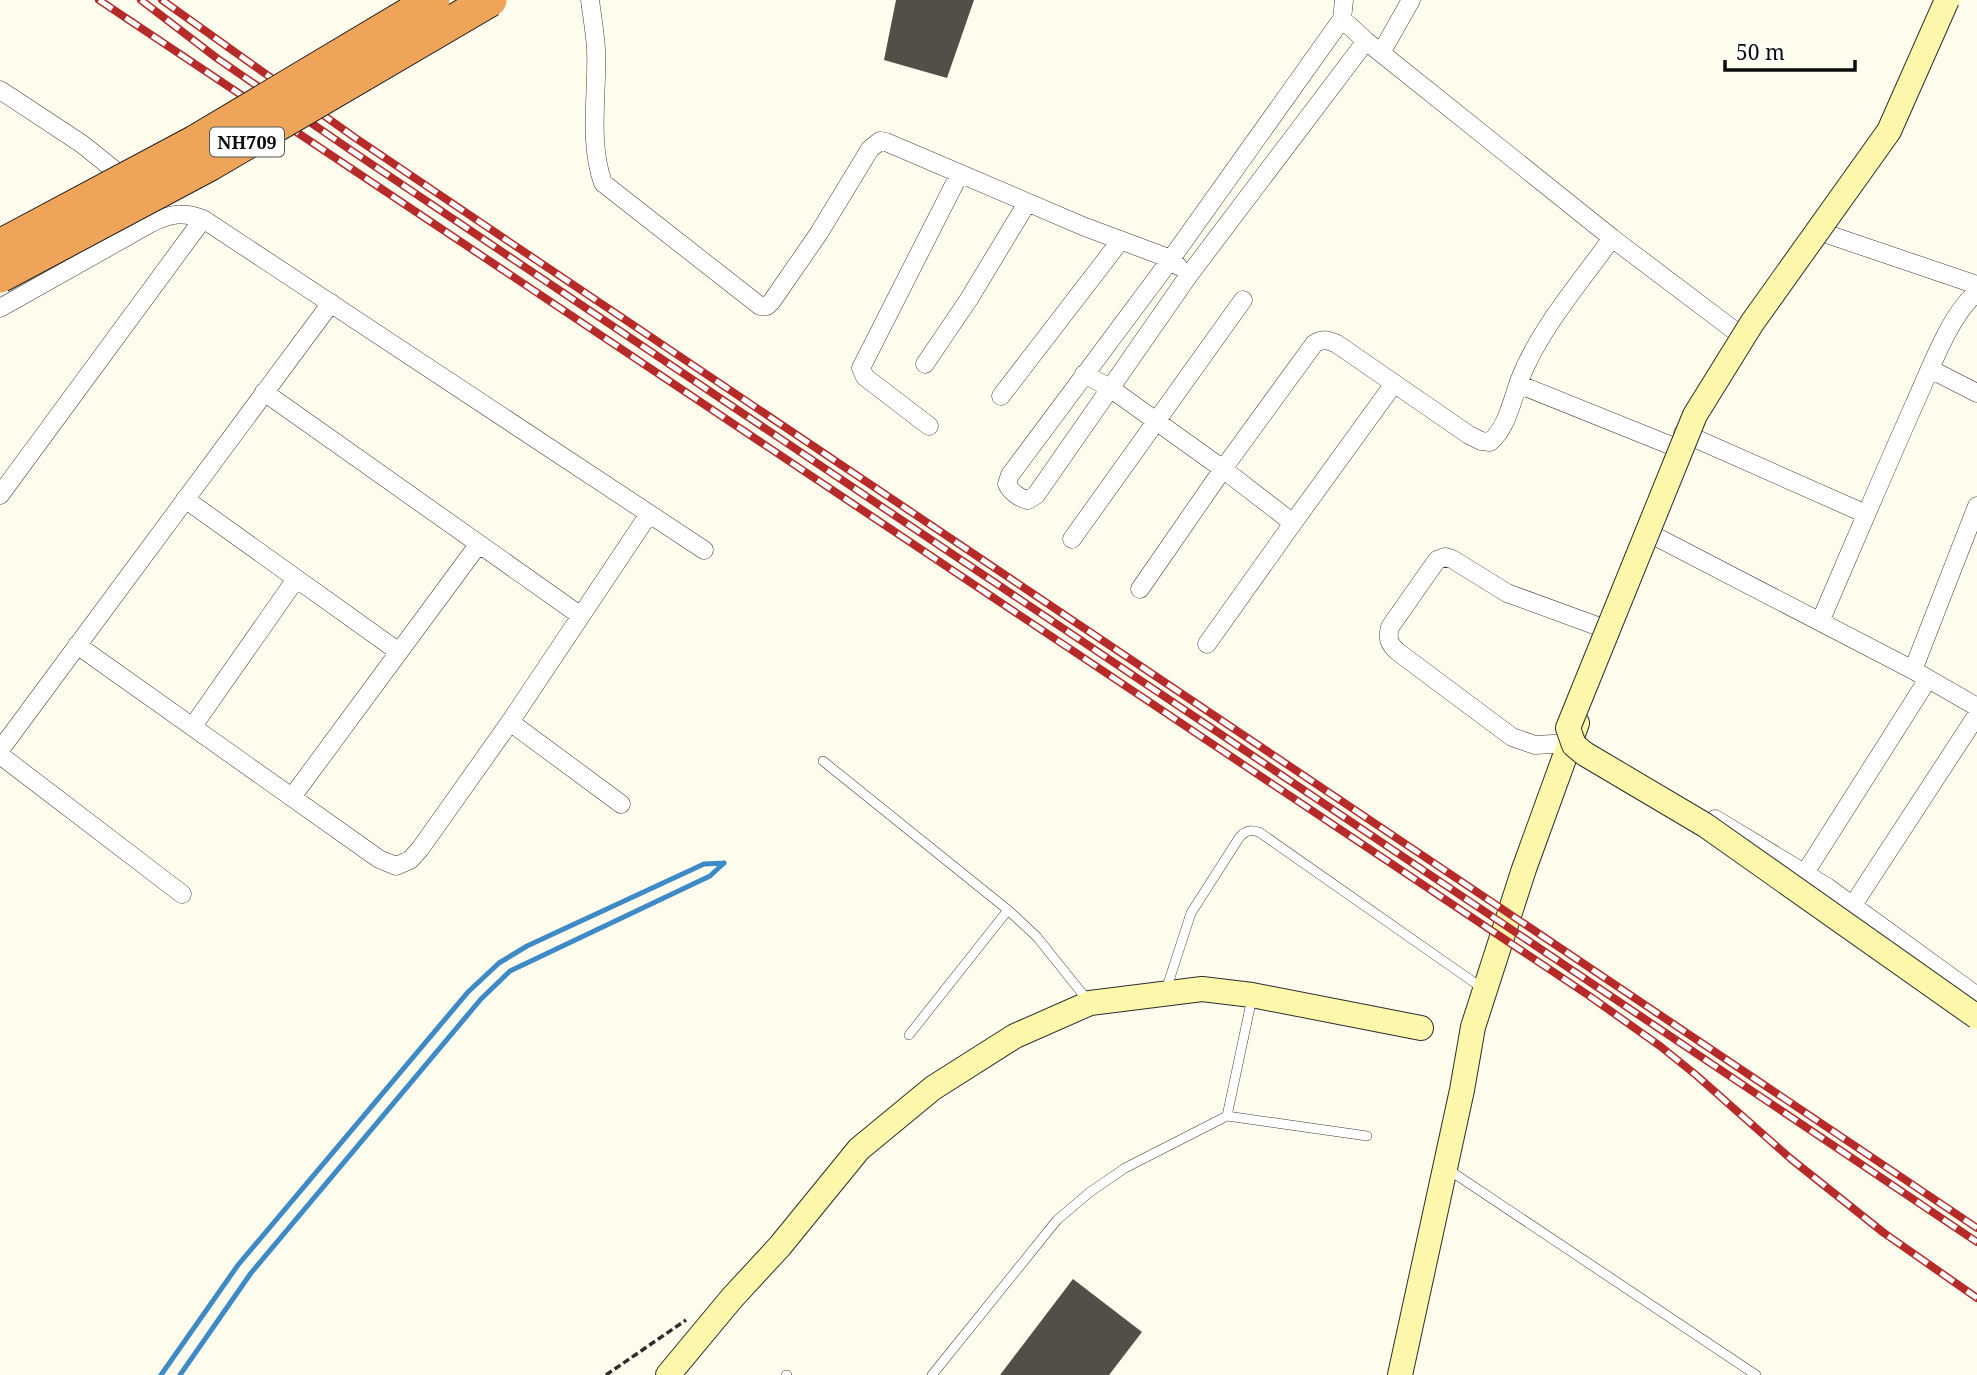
<svg xmlns="http://www.w3.org/2000/svg" width="1977" height="1375" viewBox="0 0 1977 1375" font-family="'Noto Serif',serif">
<style>
.lines{fill:none;stroke-linecap:round;stroke-linejoin:round}
.stream{stroke:#3d8ac7;stroke-width:5}
.building{fill:#544e49}
.lane-casing{stroke:#3f3f3f;stroke-width:10}
.street-casing{stroke:#3f3f3f;stroke-width:19}
.secondary-casing{stroke:#2e2e2e;stroke-width:26}
.path{stroke:#2e2e2e;stroke-width:3.5;stroke-dasharray:7 3.5;stroke-linecap:butt}
.lane{stroke:#fff;stroke-width:9}
.street{stroke:#fff;stroke-width:18}
.secondary{stroke:#fcf7aa;stroke-width:24}
.rail-casing{stroke:#b62a2a;stroke-width:8}
.rail{stroke:#fff;stroke-width:5;stroke-dasharray:16;stroke-linecap:butt}
.secondary-bridge-casing{stroke:#2e2e2e;stroke-width:26;stroke-linecap:butt}
.highway-bridge-casing{stroke:#1d1d1d;stroke-width:35;stroke-linecap:butt}
.secondary-bridge{stroke:#fcf7aa;stroke-width:24}
.highway-bridge{stroke:#eea55a;stroke-width:33}
.labels{text-anchor:middle;dominant-baseline:central;stroke-width:7;stroke-linejoin:round;paint-order:stroke}
.shield{fill:#fff;stroke:#555;stroke-width:2}
.shield-label{font-size:18px;font-weight:bold;fill:#0c0c0c}
</style>
<rect width="100%" height="100%" fill="#fefcec"/>
<g class="lines">
<!-- stream -->
<path class="stream" d="M161,1375L238,1265L468,992L499,963L527,946L704,864L724,863
M180,1375L251,1273L481,999L510,971L710,876L724,863"/>
</g>
<!-- building -->
<path class="building" d="M896,0H974L947,78L884,60Z
M1073,1279L1142,1332L1109,1375H1000Z"/>
<g class="lines">
<!-- lane casing -->
<g class="lane-casing">
<path id="lane" d="M823,761L1008,910L1037,937L1089,1002
M1166,990L1191,913L1239,838C1245,831 1249,829 1259,832L1482,988
M909,1035L1008,910
M1227,1116L1252,998
M1446,1168L1756,1375
M786,1375H787
M932,1375L1057,1220L1090,1192L1125,1168L1227,1116L1367,1136"/>
</g>
<!-- street casing -->
<g class="street-casing">
<path id="street" d="M590,0C592,16 595,32 596,49C598,93 588,141 603,183L760,306H767L772,301L819,233L870,149L880,141L886,142L1085,227L1171,259L1178,266
M1344,0L1342,19L1366,41L1612,238L1739,334
M1342,19L1171,259L1010,475L1007,484C1010,491 1020,499 1028,500L1036,495L1189,275L1366,41
M1381,53L1411,0
M0,90L82,144L128,181
M1815,230L1977,285
M0,308L151,223C170,214 183,211 203,219L704,550
M925,364L969,299L1027,203
M1930,369L1977,393
M1084,374L1110,388L1223,469L1293,523L1393,385
M1518,384L1677,448
M264,392L581,616
M1001,396L1121,240
M929,426L865,377L861,368L959,175
M1683,433L1866,514
M0,495L203,219
M185,499L399,652
M1645,531L1913,670L1977,707
M1072,539L1243,300
M1140,589L1223,469L1314,344C1323,338 1328,340 1337,344L1469,435L1481,441L1490,442C1507,428 1512,400 1520,379C1540,328 1580,283 1612,238
M1820,622C1851,550 1882,477 1914,405C1928,375 1951,311 1977,293
M1207,644L1293,523
M77,645L379,859L396,866L410,860L420,849L510,722L649,514
M1913,670L1977,506
M510,722L621,804
M193,726L296,579
M1580,746L1571,743L1535,745L1512,737L1398,652C1389,644 1387,639 1390,627L1437,560L1445,557L1452,559L1507,593L1608,630
M0,750L331,303
M0,755L182,894
M292,797L478,545
M1715,819L1827,887L1977,996
M1805,873L1928,679
M1853,905L1977,715"/>
</g>
<!-- secondary casing -->
<g class="secondary-casing">
<path id="secondary" d="M668,1375L732,1298L780,1246L859,1149L933,1088L1015,1036L1090,1003L1202,989L1252,995L1421,1028
M1400,1375L1462,1090L1473,1027L1524,869L1577,723"/>
</g>
<!-- path -->
<path class="path" d="M606,1375L686,1320"/>
<!-- lane -->
<use href="#lane" class="lane"/>
<!-- street -->
<use href="#street" class="street"/>
<!-- secondary -->
<use href="#secondary" class="secondary"/>
<!-- rail casing -->
<g class="rail-casing">
<path id="rail" d="M99,0L1588,995L1660,1046L1696,1075L1791,1159L1884,1233L1977,1298
M141,0L218,59L352,151L1977,1242
M162,0L354,137L508,241L1977,1228"/>
</g>
<!-- rail -->
<use href="#rail" class="rail"/>
<!-- secondary-bridge casing -->
<g class="secondary-bridge-casing">
<path id="secondary-bridge" d="M1947,0L1889,131L1752,323L1695,415L1568,728L1574,745L1585,754L1705,825L1977,1017"/>
</g>
<!-- highway-bridge casing -->
<g class="highway-bridge-casing">
<path id="highway-bridge" d="M0,246L195,142L433,0
M0,276L210,164L490,0"/>
</g>
<!-- secondary-bridge -->
<use href="#secondary-bridge" class="secondary-bridge"/>
<!-- highway-bridge -->
<use href="#highway-bridge" class="highway-bridge"/>
</g>
<g class="labels">
<!-- shield labels -->
<rect class="shield" x="210" y="127.5" width="74" height="29" rx="5"/>
<g class="shield-label">
<text x="247" y="142">NH709</text>
</g>
</g>
<!-- scale -->
<path d="M1725 60v10h130v-10" fill="none" stroke="#0c0c0c" stroke-width="3.5"/>
<text x="1736" y="60" font-size="21" fill="#0c0c0c" stroke="#ffffff" stroke-width="5" paint-order="stroke">50 m</text>
</svg>
